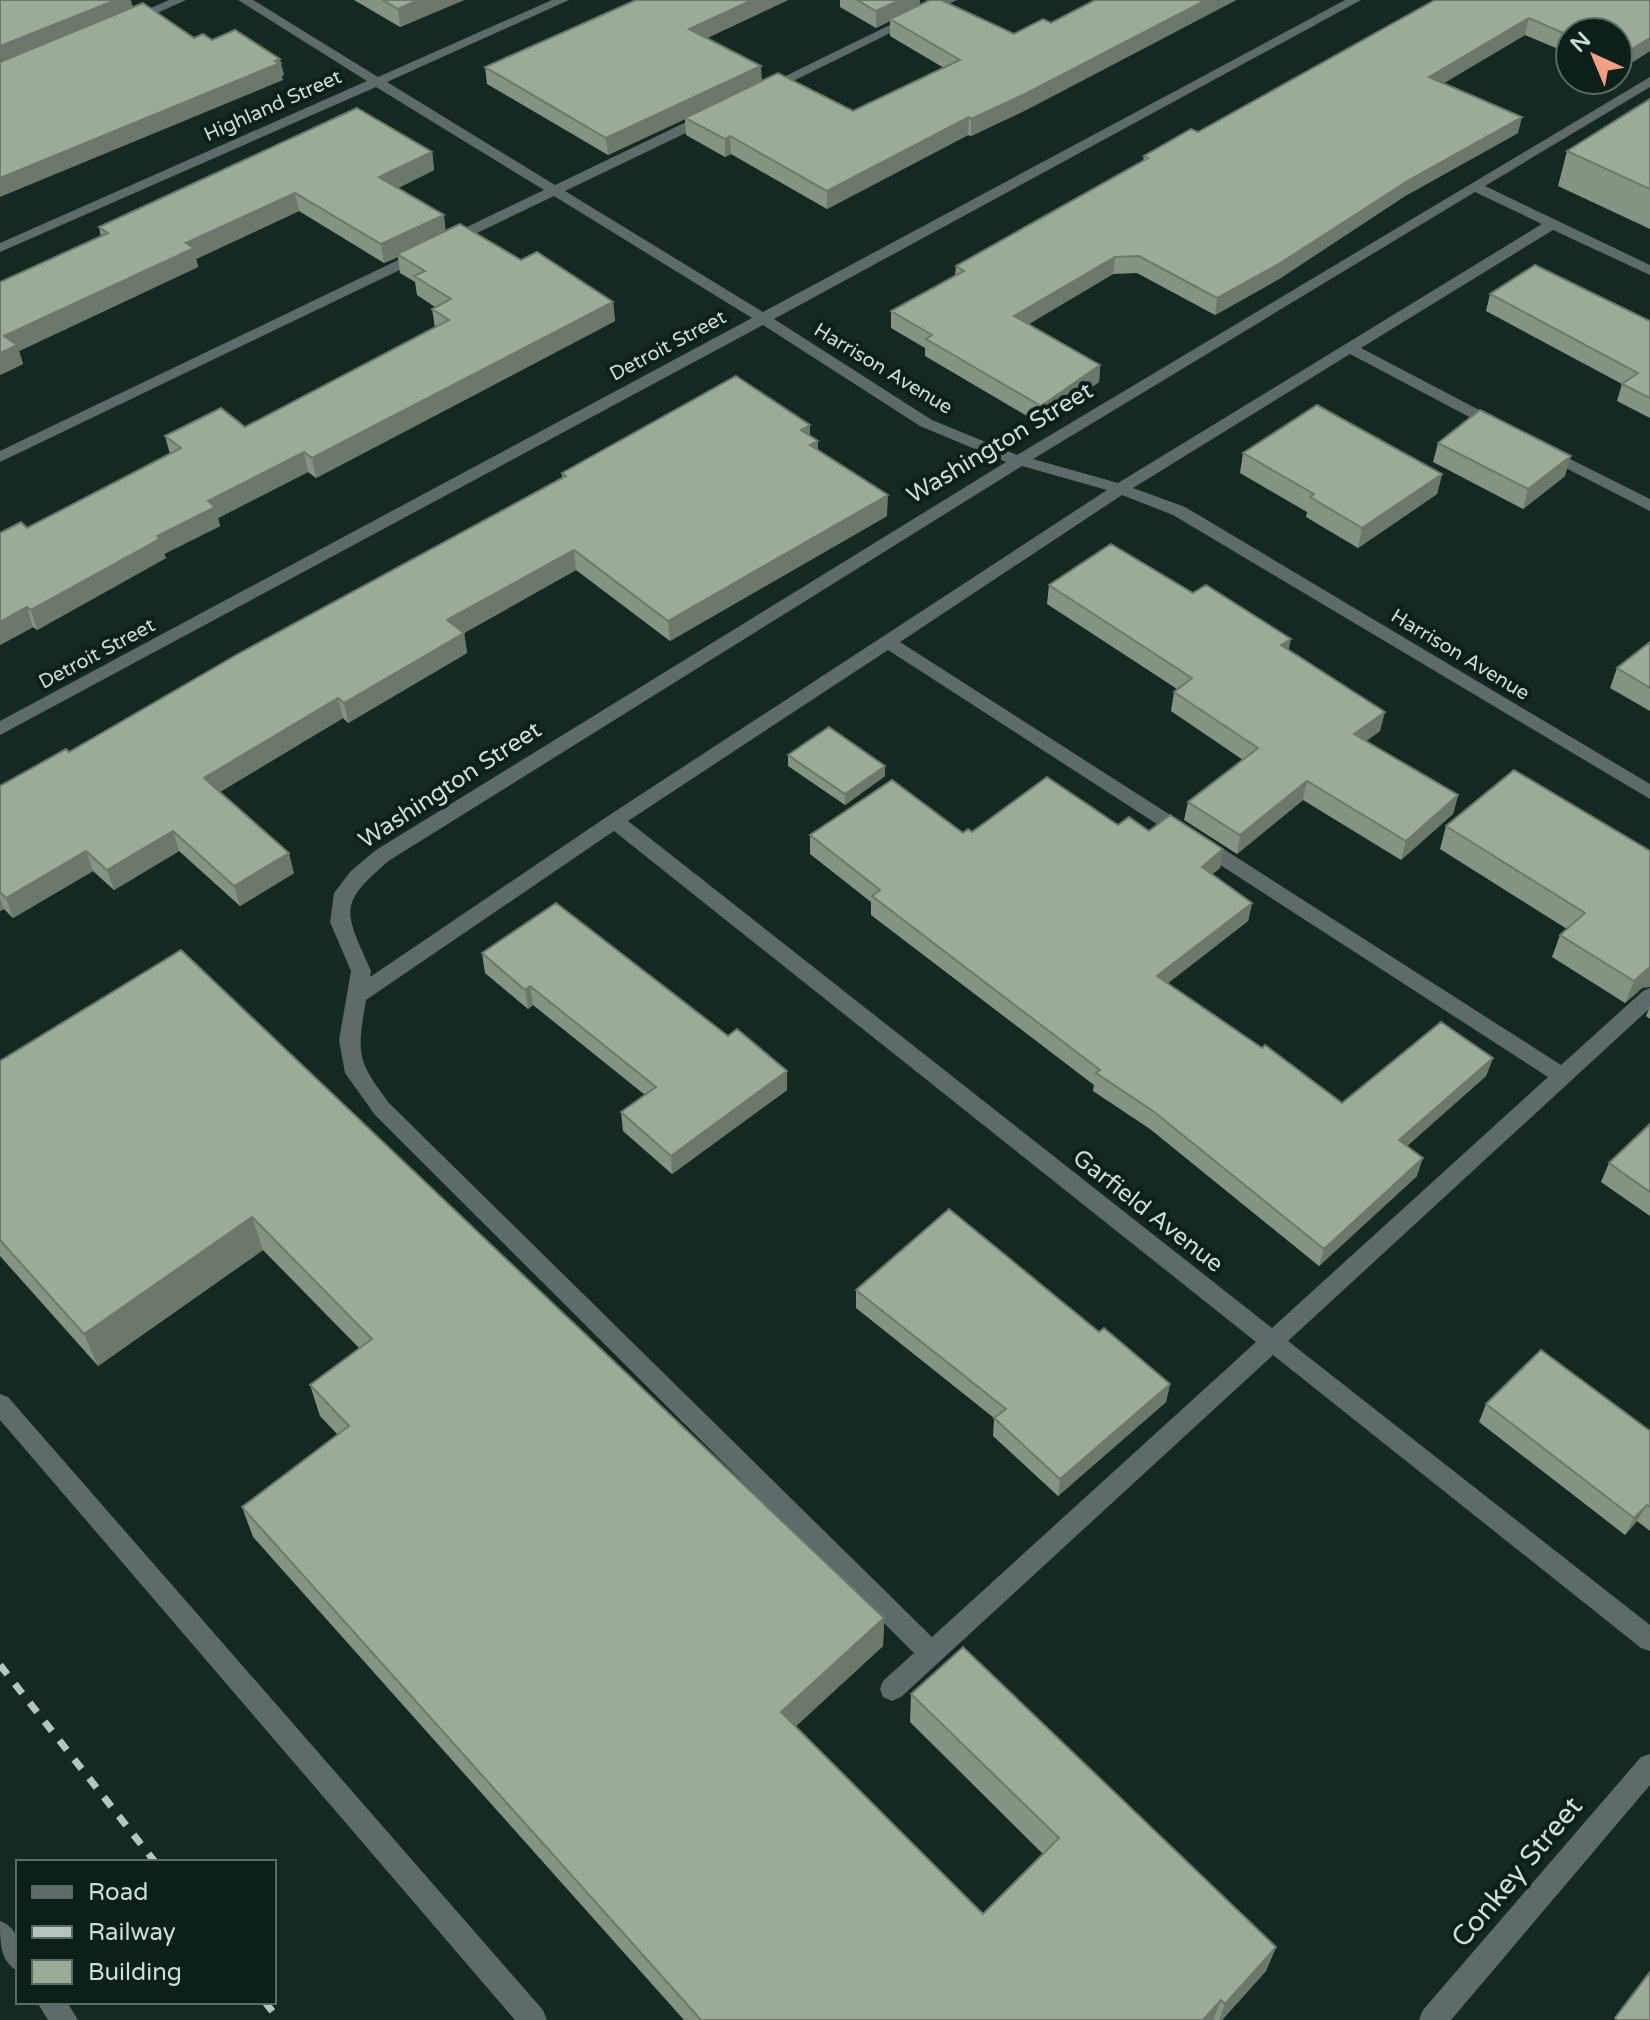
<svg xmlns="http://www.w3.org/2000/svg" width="1650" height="2020" viewBox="0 0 1650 2020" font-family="'Varela Round',sans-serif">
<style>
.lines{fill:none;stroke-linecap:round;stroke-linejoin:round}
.minor{fill:#5f6b6a;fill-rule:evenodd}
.rail{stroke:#b6c4be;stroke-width:7;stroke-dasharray:12 12;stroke-linecap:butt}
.wall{fill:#859383}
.shaded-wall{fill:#6c786a}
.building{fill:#9bab98;stroke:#6c786a;stroke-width:2}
.labels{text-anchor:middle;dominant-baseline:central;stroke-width:8;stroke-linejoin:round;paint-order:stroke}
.far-street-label{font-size:20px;fill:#d0ddd7;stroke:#0a2018}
.street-label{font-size:24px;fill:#d0ddd7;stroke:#0a2018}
.near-street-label{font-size:28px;fill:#d0ddd7;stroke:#0a2018}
</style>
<rect width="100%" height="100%" fill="#142921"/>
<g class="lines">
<!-- minor -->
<path class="minor" d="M169,0H186L133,24L121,21Z
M238,0H253L378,77L552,0H569L387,82L555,185L705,113H715V119L565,191L763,312L1345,0H1361L774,319L932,420L1017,455L1650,77V87L1485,186L1650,265V275L1553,230L1361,348L1504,423V429H1492L1350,354L1133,488L1185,507L1650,784V799L1173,515L1122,495L900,642L1561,1065L1643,991L1650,988V1008L1288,1341L1650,1625V1651L1641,1648L1273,1355L901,1697L892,1701L883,1697L880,1689L883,1681L914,1653L375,1115L345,1073L339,1040L351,971L330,922L334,893L351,871L376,850L1006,462L920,426L763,325L0,735V721L752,318L554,196L0,462V451L544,190L376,87L0,252V243L367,81ZM1475,192L1542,224L1118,483L1033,459ZM1022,466L1107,490L608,816L370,977L371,971C345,911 336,905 390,860ZM888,650L1548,1077L1272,1328L628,821ZM614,831L1256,1342L932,1637L389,1103C356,1059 357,1054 366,1000Z
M941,0H957L769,93L757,90Z
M1544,446L1650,499V511L1538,454L1536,451Z
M0,1394L8,1397L543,2010L547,2020H515L0,1420Z
M1650,1754V1785L1451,2020H1419L1423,2010L1641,1757Z
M0,1921C23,1930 18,1950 18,1971C0,1962 0,1942 0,1921Z
M37,2002H67L78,2020H48Z"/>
<!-- rail -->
<path class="rail" d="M0,1665L155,1862
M265,2002L279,2020"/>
</g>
<!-- wall -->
<path class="wall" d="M354,0H464L400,27Z
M636,0H788L707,38L762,81L853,111L944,68L890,36V21L876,28L840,7V0H920V5L1014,34L1051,23L1095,0H1236L1026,110L971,136L968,135L827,209L731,154L725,157L686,135L685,119L608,155L487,84L485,67Z
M1435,0H1650V51L1618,71V32H1570V54L1525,35L1443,83L1518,133L1405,196L1279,279L1215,315L1137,273L1113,274L1029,324L1100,365L1099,382L1039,423L925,356V348L891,328V311L955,276L956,266L1143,161L1144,156L1198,132Z
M1650,99V229L1558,186L1567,151Z
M432,152L434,170L398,188L446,231L521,260L613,302L615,321L316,478L308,472L218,518L220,526L164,554L166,558L37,630L33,627L0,645L27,528L170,454L165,436L245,427L435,328L432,309L435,307L417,295L415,282L400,273L398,257L384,263L299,211L196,259L198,267L19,351L23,364L0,375L101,237L99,227Z
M1490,294L1650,321V418L1617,401L1622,384L1486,311Z
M810,436L818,450L887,516L670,641L576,570L464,633L467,653L348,723L343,718L220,792L294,873L240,906L179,851L114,890L93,871L13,918L4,909L0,911V786L69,752L562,478V473Z
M1438,443L1565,476L1523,509L1433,462Z
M1243,453L1442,474L1437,494L1358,548L1306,517L1307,512L1240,473Z
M1049,585L1288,650L1380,731L1366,741L1458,795L1453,814L1401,860L1303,800L1237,854L1184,820L1188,802L1243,760L1171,711L1174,692L1177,689L1047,604Z
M1650,642V711L1610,688L1617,668Z
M788,755L885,776L845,805L788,766Z
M1514,770L1642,988L1625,1003L1552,957L1560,935L1567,929L1440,849L1446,826Z
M1118,825L1149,831L1223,849L1220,868L1212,874L1252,903L1248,921L1168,983L1342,1103L1493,1058L1486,1076L1407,1146L1417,1176L1319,1266L1150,1129L1093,1091L1094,1085L871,915V902L810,854V835L963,833Z
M181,950L884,1618L883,1646L796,1726L983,1914L1043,1854L910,1722L911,1694L1276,1947L1266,1971L1222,2020H684L253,1537L242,1507L338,1435L320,1416L310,1385L359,1348L263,1250L98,1366L0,1256V1061Z
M482,953L787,1090L672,1174L623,1131L621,1112L645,1095L533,1005L528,1009L485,973Z
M1650,1006V1019L1646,1016Z
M1650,1124V1216L1601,1182L1609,1163Z
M856,1290L1099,1332L1170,1384L1166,1402L1058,1496L993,1436L994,1418L856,1308Z
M1486,1404L1650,1431V1531L1637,1521L1625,1535L1479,1422Z"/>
<!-- shaded-wall -->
<path class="shaded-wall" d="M116,0H131L134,11L0,65V46Z
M418,0H464L400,27L398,9Z
M752,0H788L690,46L689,29Z
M900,0H920V7L890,19V21L876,28V11Z
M1206,0H1236L1026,110L971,136V119Z
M1529,18L1525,35L1426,94L1429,77Z
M1650,38V51L1618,71L1620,56Z
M280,59L284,75L282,76L283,80L0,197V178Z
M761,66L762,83L608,155L606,138Z
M969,117L968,135L827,209V191Z
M1522,117L1518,133L1405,196L1279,279L1215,315L1217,298L1409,180Z
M730,136L731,154L725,157V139Z
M432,152L434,170L382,196L379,177Z
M295,193L299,211L196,259L198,267L19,351L23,364L0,375V353L4,336L186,243Z
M444,215L446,234L397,254L398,257L384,263L381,244Z
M1115,257L1113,274L1013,333L1014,316Z
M613,302L615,321L316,478L312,458Z
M1100,365L1099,382L1039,423L1041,406Z
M810,425V445L801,430Z
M818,441V461L810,445Z
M304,452L308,472L218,518L220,526L164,554L166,558L37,630L31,610L157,536L208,501Z
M1571,456L1565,476L1523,509L1528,489Z
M1442,474L1437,494L1358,548L1362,528Z
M888,495L887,516L670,641L668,621Z
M574,550L576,570L451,640L447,620Z
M27,607L33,627L0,645V622Z
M464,633L467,653L348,723L344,703Z
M1291,639L1287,658L1281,645Z
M338,698L343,718L209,798L204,778Z
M1385,712L1380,731L1350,753L1354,734Z
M885,766V776L845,805V794Z
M1307,781L1303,800L1237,854L1240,835Z
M1458,795L1453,814L1401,860L1406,841Z
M173,831L179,851L114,890L107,870Z
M1223,849L1220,868L1198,886L1202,867Z
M86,851L93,871L13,918L6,898Z
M289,853L294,873L240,906L234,886Z
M0,898L4,909L0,911Z
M1252,903L1248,921L1154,994L1157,976Z
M1650,967V987L1642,988L1625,1003L1634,981Z
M530,986L533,1005L528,1009L525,990Z
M1493,1058L1486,1076L1393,1158L1399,1140Z
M787,1071V1090L672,1174L671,1156Z
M1423,1158L1417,1176L1319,1266L1324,1249Z
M252,1217L263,1250L98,1366L84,1334Z
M1170,1384L1166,1402L1058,1496L1060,1479Z
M1647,1505L1637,1521L1625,1535L1634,1518Z
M884,1618L883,1646L782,1739L781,1712Z
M1276,1947L1266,1971L1222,2020H1219L1225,2004Z
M1221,2000L1213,2020H1203Z"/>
<!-- building -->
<path class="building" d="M0,0H116L0,46Z
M383,0H418L398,9Z
M636,0H752L689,29L761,66L606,138L485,67Z
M857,0H900L876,11Z
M930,0H941L1014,34L1043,19L1051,23L1095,0H1206L1027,93L971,119L969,117L827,191L730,136L725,139L685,118L778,73L853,111L960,60L890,19Z
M1435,0H1650V38L1620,56H1618V32H1570V36L1529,18L1429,77L1522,117L1409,180L1282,262L1217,298L1139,256L1115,257L1014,316L1100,365L1041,406L926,339L932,335L891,311L964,271L956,266L1148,158L1144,156L1191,129L1198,132Z
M143,3L194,38L203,34L212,40L235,30L280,59L275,61L280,63L0,178V62Z
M1650,99V189L1567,151Z
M357,108L432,152L379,177L444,215L381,244L295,193L186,243L194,248L4,336L17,345L0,353V282L108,233L99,227Z
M460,224L521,260L537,252L613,302L312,458L304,452L208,501L215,507L157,536L160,539L31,610L27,607L0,622V533L21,522L27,528L181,448L165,436L221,408L245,427L449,320L432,309L451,299L414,276L425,271L397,254Z
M1535,265L1650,321V398L1622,384L1638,373L1490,294Z
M736,376L810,425L801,430L818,441L810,445L888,495L668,621L574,550L447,620L464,633L344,703L338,698L204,778L289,853L234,886L173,831L107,870L86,851L6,898L0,892V786L66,749L69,752L238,654L566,476L562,473Z
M1317,405L1442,474L1362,528L1310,497L1314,494L1243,453Z
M1480,410L1571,456L1528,489L1438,443Z
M1111,544L1193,593L1206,585L1291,639L1281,645L1385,712L1354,734L1458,795L1406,841L1307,781L1240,835L1188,802L1258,748L1174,692L1192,678L1049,585Z
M1650,642V688L1617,668Z
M829,727L885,766L845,794L788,755Z
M1514,770L1650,851V967L1634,981L1560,935L1585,913L1446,826Z
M1047,777L1118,825L1129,817L1149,831L1170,815L1223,849L1202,867L1252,903L1157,976L1262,1048L1265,1045L1342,1103L1441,1022L1493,1058L1399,1140L1423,1158L1324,1249L1153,1111L1096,1073L1100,1070L872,896L880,890L810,835L892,780L963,833L968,829L972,832Z
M556,903L728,1036L737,1029L787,1071L671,1156L621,1112L656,1087L530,986L525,990L482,953Z
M181,950L884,1618L781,1712L983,1914L1059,1838L911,1694L963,1647L1276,1947L1225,2004L1221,2000L1203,2020H701L242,1507L349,1426L310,1385L372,1339L252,1217L84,1334L0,1240V1061Z
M1650,1124V1192L1609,1163Z
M949,1209L1099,1332L1104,1328L1170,1384L1060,1479L994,1418L1006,1409L856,1290Z
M1541,1350L1650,1431V1507L1647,1505L1634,1518L1486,1404Z
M1650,1972V2020H1617L1615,2018Z"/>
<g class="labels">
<!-- far-street labels -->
<g class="far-street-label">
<text transform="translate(273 106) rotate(-24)">Highland Street</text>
<text transform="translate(668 346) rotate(-28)">Detroit Street</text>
<text transform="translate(883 369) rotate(31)">Harrison Avenue</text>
<text transform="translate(97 654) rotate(-28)">Detroit Street</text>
<text transform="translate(1460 655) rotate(31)">Harrison Avenue</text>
</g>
<!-- street labels -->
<g class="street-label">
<text transform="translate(1000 443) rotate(-31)">Washington Street</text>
<text transform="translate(450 785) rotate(-33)">Washington Street</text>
<text transform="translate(1148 1211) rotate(38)">Garfield Avenue</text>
</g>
<!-- near-street labels -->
<g class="near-street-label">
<text transform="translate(1517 1872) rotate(-50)">Conkey Street</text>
</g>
</g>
<!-- legend -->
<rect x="16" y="1860" width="260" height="144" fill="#0a2018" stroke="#596c64" stroke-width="2"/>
<rect x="32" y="1886" width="40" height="12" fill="#5f6b6a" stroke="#596c64" stroke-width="2"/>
<text x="88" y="1900" font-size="24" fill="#d0ddd7">Road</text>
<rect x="32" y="1926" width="40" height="12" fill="#b6c4be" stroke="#596c64" stroke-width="2"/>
<text x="88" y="1940" font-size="24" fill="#d0ddd7">Railway</text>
<rect x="32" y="1960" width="40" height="24" fill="#9bab98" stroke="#596c64" stroke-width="2"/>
<text x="88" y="1980" font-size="24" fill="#d0ddd7">Building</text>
<!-- north arrow -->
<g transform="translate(1594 56) rotate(316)"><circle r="38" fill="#0a2018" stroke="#596c64" stroke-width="2"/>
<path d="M0-6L14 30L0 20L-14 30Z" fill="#f39f82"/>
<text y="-12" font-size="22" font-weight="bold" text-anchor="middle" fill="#d0ddd7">N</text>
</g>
</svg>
